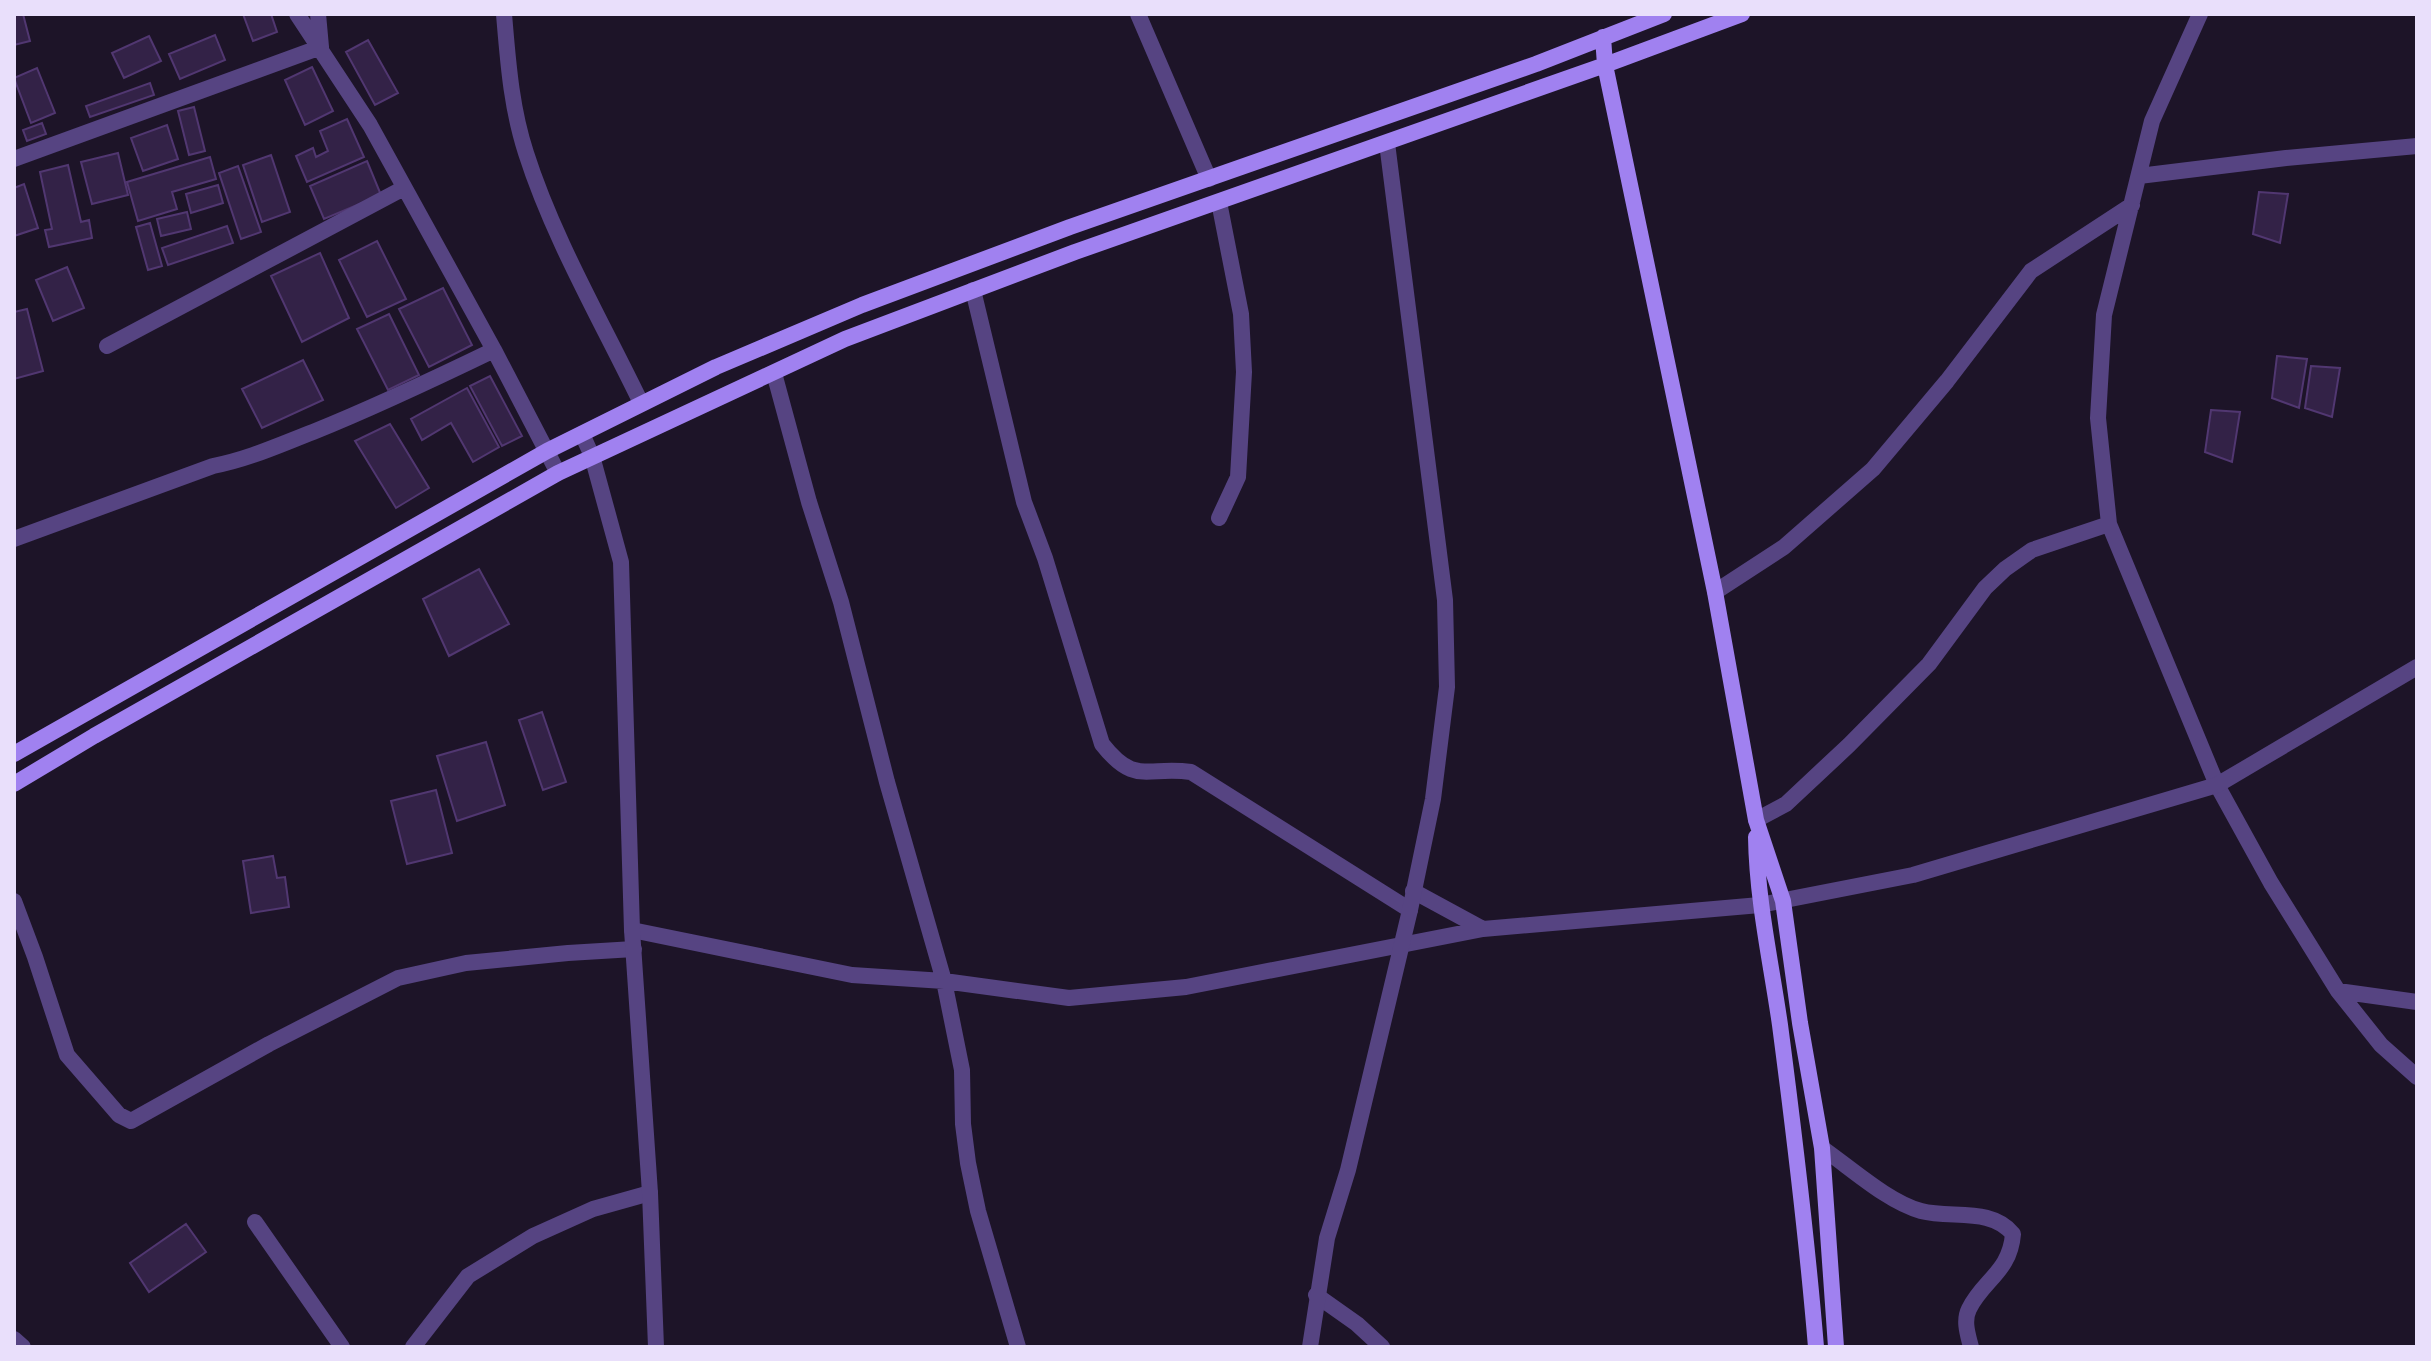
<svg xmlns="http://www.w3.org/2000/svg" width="2431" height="1361" viewBox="0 0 2431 1361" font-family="Figtree,sans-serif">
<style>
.building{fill:#332247;stroke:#513771;stroke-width:2}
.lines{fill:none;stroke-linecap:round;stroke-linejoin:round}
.minor{stroke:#564482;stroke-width:16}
.tertiary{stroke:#564482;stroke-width:16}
.secondary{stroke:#a081f0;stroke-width:16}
</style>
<rect width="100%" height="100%" fill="#1d1428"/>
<!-- building -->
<path class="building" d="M14,14H23L30,41L14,45Z
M243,14H271L277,32L253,41Z
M215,35L225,60L180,79L169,54Z
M149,36L161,61L124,78L112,53Z
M368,40L398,93L375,105L346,52Z
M312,67L333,111L305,125L285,80Z
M37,68L55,113L31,123L14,78Z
M150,83L154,95L90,117L86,106Z
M194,107L205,151L189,155L178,111Z
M347,119L364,157L307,182L296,156L313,148L316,157L328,151L320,131Z
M42,123L46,134L27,141L23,130Z
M167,125L178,159L143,171L131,138Z
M118,153L128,195L92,204L81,162Z
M271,155L290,212L262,222L243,165Z
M210,157L216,179L172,192L177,209L138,221L127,182Z
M367,161L381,195L324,219L310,186Z
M68,165L81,222L89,220L92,238L49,247L45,230L52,229L40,172Z
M238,166L261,232L241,239L219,173Z
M24,184L38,228L14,236V188Z
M218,185L223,203L191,213L186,194Z
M2259,192L2288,194L2280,243L2253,234Z
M187,212L191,229L161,236L157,219Z
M150,223L162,266L148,270L136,227Z
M227,226L233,243L168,265L162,248Z
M377,241L406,299L367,317L339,260Z
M320,253L349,318L302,342L271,276Z
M67,267L84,308L53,321L36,280Z
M443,288L472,345L429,367L399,309Z
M27,309L43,371L14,379V312Z
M389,314L419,375L388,390L357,329Z
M2277,356L2307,359L2299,408L2272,398Z
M303,360L323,400L262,428L242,389Z
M2311,366L2340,368L2332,417L2305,408Z
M490,376L522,436L502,446L470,386Z
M467,388L499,447L473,462L451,423L422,440L411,419Z
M2211,410L2240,412L2232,462L2205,452Z
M390,424L429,488L396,508L355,441Z
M479,569L509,624L449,656L423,599Z
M542,712L566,782L543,790L519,720Z
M486,742L505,805L457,821L437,756Z
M436,790L452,853L407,864L391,801Z
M273,856L277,878L285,877L289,907L251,913L243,861Z
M186,1224L206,1252L149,1292L130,1263Z"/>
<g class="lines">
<!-- minor -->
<path class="minor" d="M297,14L370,125L494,350L558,473
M504,14C508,61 511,107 526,153C553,238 602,322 641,403
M1138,14L1209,179
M2200,14L2152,121L2104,315L2098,418L2109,524L2217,785L2271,883L2338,991L2381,1045L2417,1077
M14,159L321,47L318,14
M2139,176L2286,158L2417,146
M1219,202L1241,314L1244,372L1238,477L1219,518
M973,290L1024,502L1045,558L1102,744C1135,786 1146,766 1191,772L1410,910
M107,346L404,188
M774,373L809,502L841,602L887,782L944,981L962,1070L963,1124L968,1163L978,1211L1018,1347
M14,539L213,466C249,459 279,445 313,432C375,407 434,379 494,350
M1715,592L1784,547L1873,469L1947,381L2031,271L2132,205
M1756,820L1786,804L1849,745L1929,664L1985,588L2005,569L2032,550L2109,524
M1413,891L1483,929
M14,901L35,957L67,1055L119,1115L131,1121L269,1044L398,978L466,963L568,953L634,949
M632,930L852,975L944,981L1069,998L1186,987L1483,929L1760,905
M2338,991L2417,1002
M1822,1148C1851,1168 1888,1202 1921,1211C1952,1219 1991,1207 2013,1234C2010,1272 1983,1280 1969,1309C1963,1321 1968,1335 1971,1347
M255,1222L342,1347
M1316,1295L1357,1324L1382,1347
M14,1339L23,1347
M413,1347L468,1276L533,1236L593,1209L650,1193"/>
<!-- tertiary -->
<path class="tertiary" d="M582,434L592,456L621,562L632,930L650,1193L656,1347
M1760,905L1913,875L2217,785L2417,667
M1310,1347L1327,1238L1348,1170L1410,910L1433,799L1447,687L1445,600L1387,143"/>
<!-- secondary -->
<path class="secondary" d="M1603,37L1605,65L1715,592L1756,820L1783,901L1800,1023L1822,1148L1836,1347
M14,754L547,451L716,367L862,305L1070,227L1536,64L1664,14
M14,784L94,736L558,473L845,339L1075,252L1605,65L1742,14
M1756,837C1757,901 1771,962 1780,1025C1794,1132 1807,1239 1816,1347"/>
</g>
<!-- border -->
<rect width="2431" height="1361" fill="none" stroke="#e9dffb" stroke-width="32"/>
</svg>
